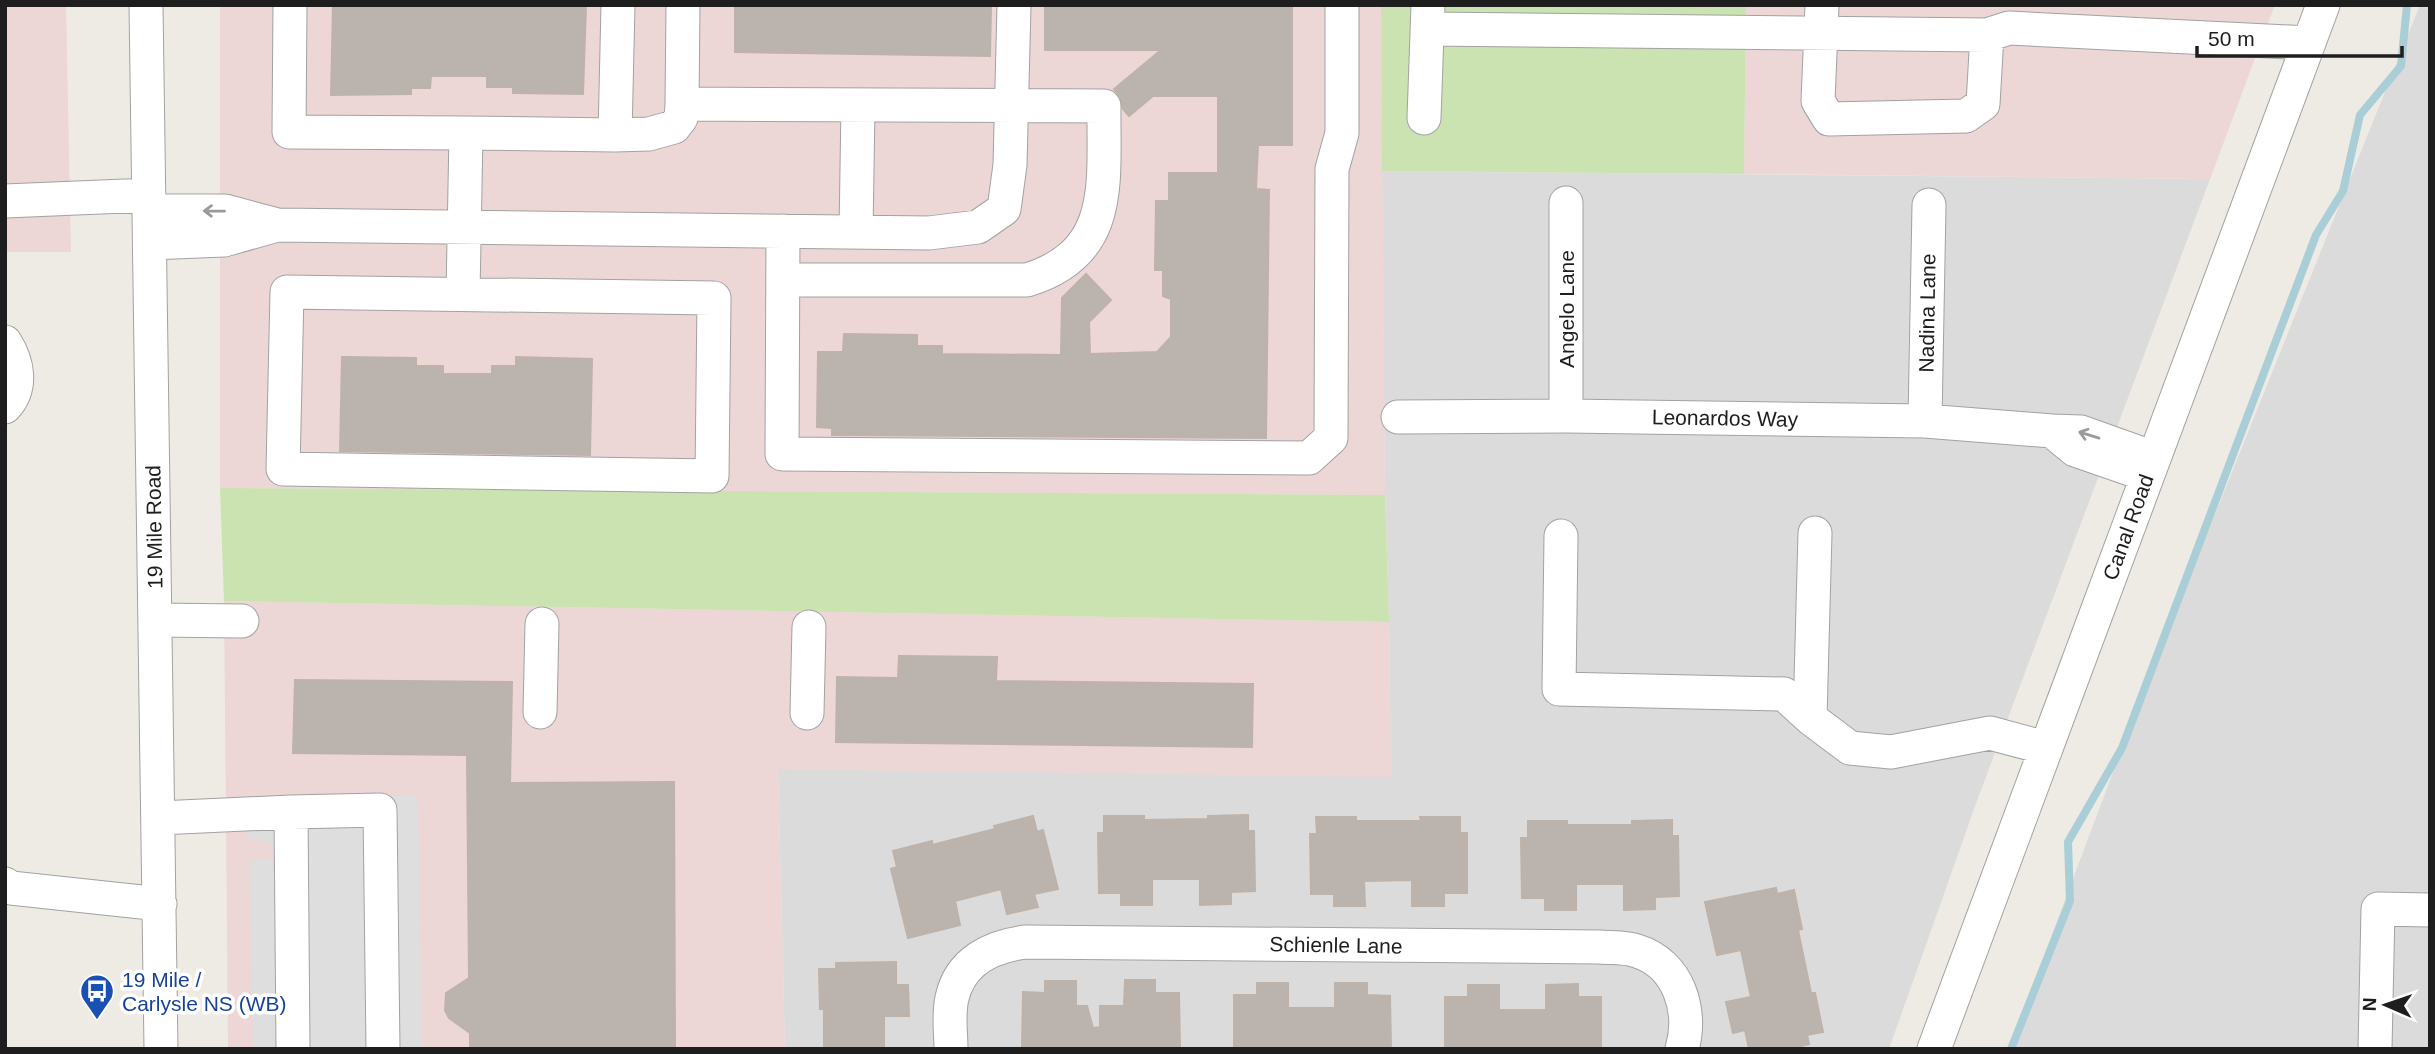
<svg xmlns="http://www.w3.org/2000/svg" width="2435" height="1054" viewBox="0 0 2435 1054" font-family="Arial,sans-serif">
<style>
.residential{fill:#dcdbdb}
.commercial{fill:#edd6d6}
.grass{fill:#cae3b0}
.parking{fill:#dedede}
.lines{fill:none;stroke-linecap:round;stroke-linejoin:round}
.stream{stroke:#aaced7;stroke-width:8}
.building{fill:#bbb4ae;stroke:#beb2a9;stroke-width:2}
.minor-casing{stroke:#a2a2a2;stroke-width:35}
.minor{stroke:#fff;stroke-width:33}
.oneway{stroke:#9a9a9a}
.labels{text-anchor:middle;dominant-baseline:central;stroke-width:7;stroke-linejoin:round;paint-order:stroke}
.street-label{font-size:21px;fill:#1e1e1e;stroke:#fff}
.transit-label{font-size:21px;fill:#164399;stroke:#fff;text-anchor:start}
</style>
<rect width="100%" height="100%" fill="#eeebe5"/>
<!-- residential -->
<path class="residential" d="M2420,5H2430V1049H2009L2139,703Z
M1382,171L2210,179L1978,798L1889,1049H785L778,769L1391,776L1389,622L1385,495Z"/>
<!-- commercial -->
<path class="commercial" d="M5,5H66L71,252H5Z
M220,5H1381L1385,495L220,488Z
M1746,5H2275L2210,179L1744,174Z
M224,601L1389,622L1391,777L778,769L785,1049H228Z"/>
<!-- grass -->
<path class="grass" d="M1381,5H1746L1744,174L1382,171Z
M220,488L1385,495L1389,622L224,601Z"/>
<!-- parking -->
<path class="parking" d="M418,795L422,1049H253L250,860L276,859V850L267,841L248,838L246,803Z"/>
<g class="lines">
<!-- stream -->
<path class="stream" d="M2011,1049L2070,901L2068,842L2122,748L2316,235L2343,191L2360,115L2401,66L2407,5"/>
</g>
<!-- building -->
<path class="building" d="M333,5H586L583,94L513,93V87H487V76H431L430,88H411V94L331,95Z
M735,5H991L990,56L735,52Z
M1045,5H1292V145H1258L1256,189L1269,190L1266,438L832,435V428L817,427L818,352H843L844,334L917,335V346H942V354L1061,355L1062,298L1086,274L1111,300L1089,322L1090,354L1157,352L1171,337V299L1163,296V270H1155L1156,201H1169V173H1218V96H1153L1129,116L1123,109L1120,96L1114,89L1161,50H1045Z
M342,357L416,358V366H443V374H492V366H516V357L592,359L590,455L340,451Z
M899,656L997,657L996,681L1253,684L1252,747L836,742L837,677L898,678Z
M295,680L512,682L510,783L674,782L675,1049H470V1033L449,1018L445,1010L446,993L469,978L467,755L293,753Z
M1248,815V831H1254L1255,891L1231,892V904L1200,905V879H1152V905H1121V893H1099L1098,833H1104V816H1144V820L1208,819V816Z
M1033,816L1037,832L1043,830L1058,889L1034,894L1038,907L1007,914L1001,889L955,901L960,925L908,938L891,869L897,867L893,851L932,841V845L995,829L994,826Z
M1316,817H1356V821H1421L1420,817H1460V833H1467V893H1444V906H1412V880L1364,881L1365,906H1334V894H1311L1310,834H1317Z
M1672,820V836H1678L1679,896L1655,897V909L1624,910V884H1576V910H1545V898H1522L1521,838H1528V821H1567V825H1632V821Z
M1776,888L1777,894L1794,890L1802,929L1798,930L1811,993H1815L1823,1032L1807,1035L1809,1044L1790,1049H1749L1745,1030L1733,1033L1726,1002L1751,997L1741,950L1717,955L1705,902Z
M896,962V985H908L909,1016H884V1049H824V1009H820L819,969H836V963Z
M1125,980H1155V993H1179L1180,1049H1022L1023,992L1045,993V981H1076V1006H1087L1093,1028L1100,1027V1006H1124Z
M1257,983H1288V1008H1335V983H1367V995L1390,996L1391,1049H1234V995H1257Z
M1578,984V997H1601V1049H1445V997H1468V985H1499V1010H1546V985Z"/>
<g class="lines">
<!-- minor casing -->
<g class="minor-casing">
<path id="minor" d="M146,5L161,1049
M290,5L289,132L466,133
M683,5L682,104L1104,106C1103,181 1116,253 1027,280H783
M1822,5L1818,101L1829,119L1966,116L1983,104L1987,35L2009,28L2309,43
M1428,29L1987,35
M1424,118L1428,5
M615,135L649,134L674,127L681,118L682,104
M5,201L149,195
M149,211H225L277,225L929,233L978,227L1004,209L1010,165L1014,5
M783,231L782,454L1309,458L1331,438L1332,169L1342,133V5
M856,232L858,106
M150,243L224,240L277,225
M287,292L714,298L712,476L283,469Z
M463,294L466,133L615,135L618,5
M5,342C18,362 23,388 5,407
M1566,416V203
M1398,417L1566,416L1925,421L2052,431
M1925,421L1929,205
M2147,475L2075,450L2052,431L2081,432L2154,458
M1561,536L1559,689L1784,694L1810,718L1850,748L1891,752L1990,733L2046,748
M156,620L242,621
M540,712L542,624
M807,713L809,627
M1810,718L1815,533
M159,818L291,812
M5,884L11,888L160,904
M293,1049L291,812L380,810L383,1049
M951,1049C951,1033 948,1014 952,998C960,961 992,946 1026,942L1600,947C1612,948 1626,947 1637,951C1679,964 1693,1011 1682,1049
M1934,1049L2323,5
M2375,1049L2378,909L2430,910"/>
</g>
<!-- minor -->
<use href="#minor" class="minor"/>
</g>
<!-- one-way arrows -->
<defs><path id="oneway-shaft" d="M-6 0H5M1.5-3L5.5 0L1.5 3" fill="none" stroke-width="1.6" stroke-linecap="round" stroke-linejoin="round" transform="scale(1.75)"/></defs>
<g class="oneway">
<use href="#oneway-shaft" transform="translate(214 211) rotate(-179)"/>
<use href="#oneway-shaft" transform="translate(2089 435) rotate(-163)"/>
</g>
<!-- icons -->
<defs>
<g id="bus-pin" transform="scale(1.75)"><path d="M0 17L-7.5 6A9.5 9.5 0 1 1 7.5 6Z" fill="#1a4fb4" stroke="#fff"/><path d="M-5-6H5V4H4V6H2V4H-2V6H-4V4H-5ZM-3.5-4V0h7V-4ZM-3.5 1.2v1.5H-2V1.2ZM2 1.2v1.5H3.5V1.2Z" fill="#fff"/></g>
</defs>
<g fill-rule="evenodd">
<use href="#bus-pin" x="97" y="991"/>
</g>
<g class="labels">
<!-- street labels -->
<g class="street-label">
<text transform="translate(1566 309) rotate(-90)">Angelo Lane</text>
<text transform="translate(1927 313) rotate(-89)">Nadina Lane</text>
<text transform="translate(1725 418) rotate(1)">Leonardos Way</text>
<text transform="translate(154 527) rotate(-91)">19 Mile Road</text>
<text transform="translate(2128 527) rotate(-70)">Canal Road</text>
<text transform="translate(1336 945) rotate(1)">Schienle Lane</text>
</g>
<!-- transit labels -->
<g class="transit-label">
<text x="122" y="979">19 Mile /<tspan x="122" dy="24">Carlysle NS (WB)</tspan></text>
</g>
</g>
<!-- border -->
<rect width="2435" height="1054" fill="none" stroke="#1e1e1e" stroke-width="14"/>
<!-- north arrow -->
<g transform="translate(2386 1005) rotate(272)" stroke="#ffffff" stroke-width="5" paint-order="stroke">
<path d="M0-5L12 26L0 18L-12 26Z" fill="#1e1e1e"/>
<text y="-10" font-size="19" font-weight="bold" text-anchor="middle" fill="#1e1e1e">N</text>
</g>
<!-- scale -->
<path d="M2197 46v10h205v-10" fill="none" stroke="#1e1e1e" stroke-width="3.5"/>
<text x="2208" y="46" font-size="21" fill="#1e1e1e" stroke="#ffffff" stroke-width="5" paint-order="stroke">50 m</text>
</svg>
